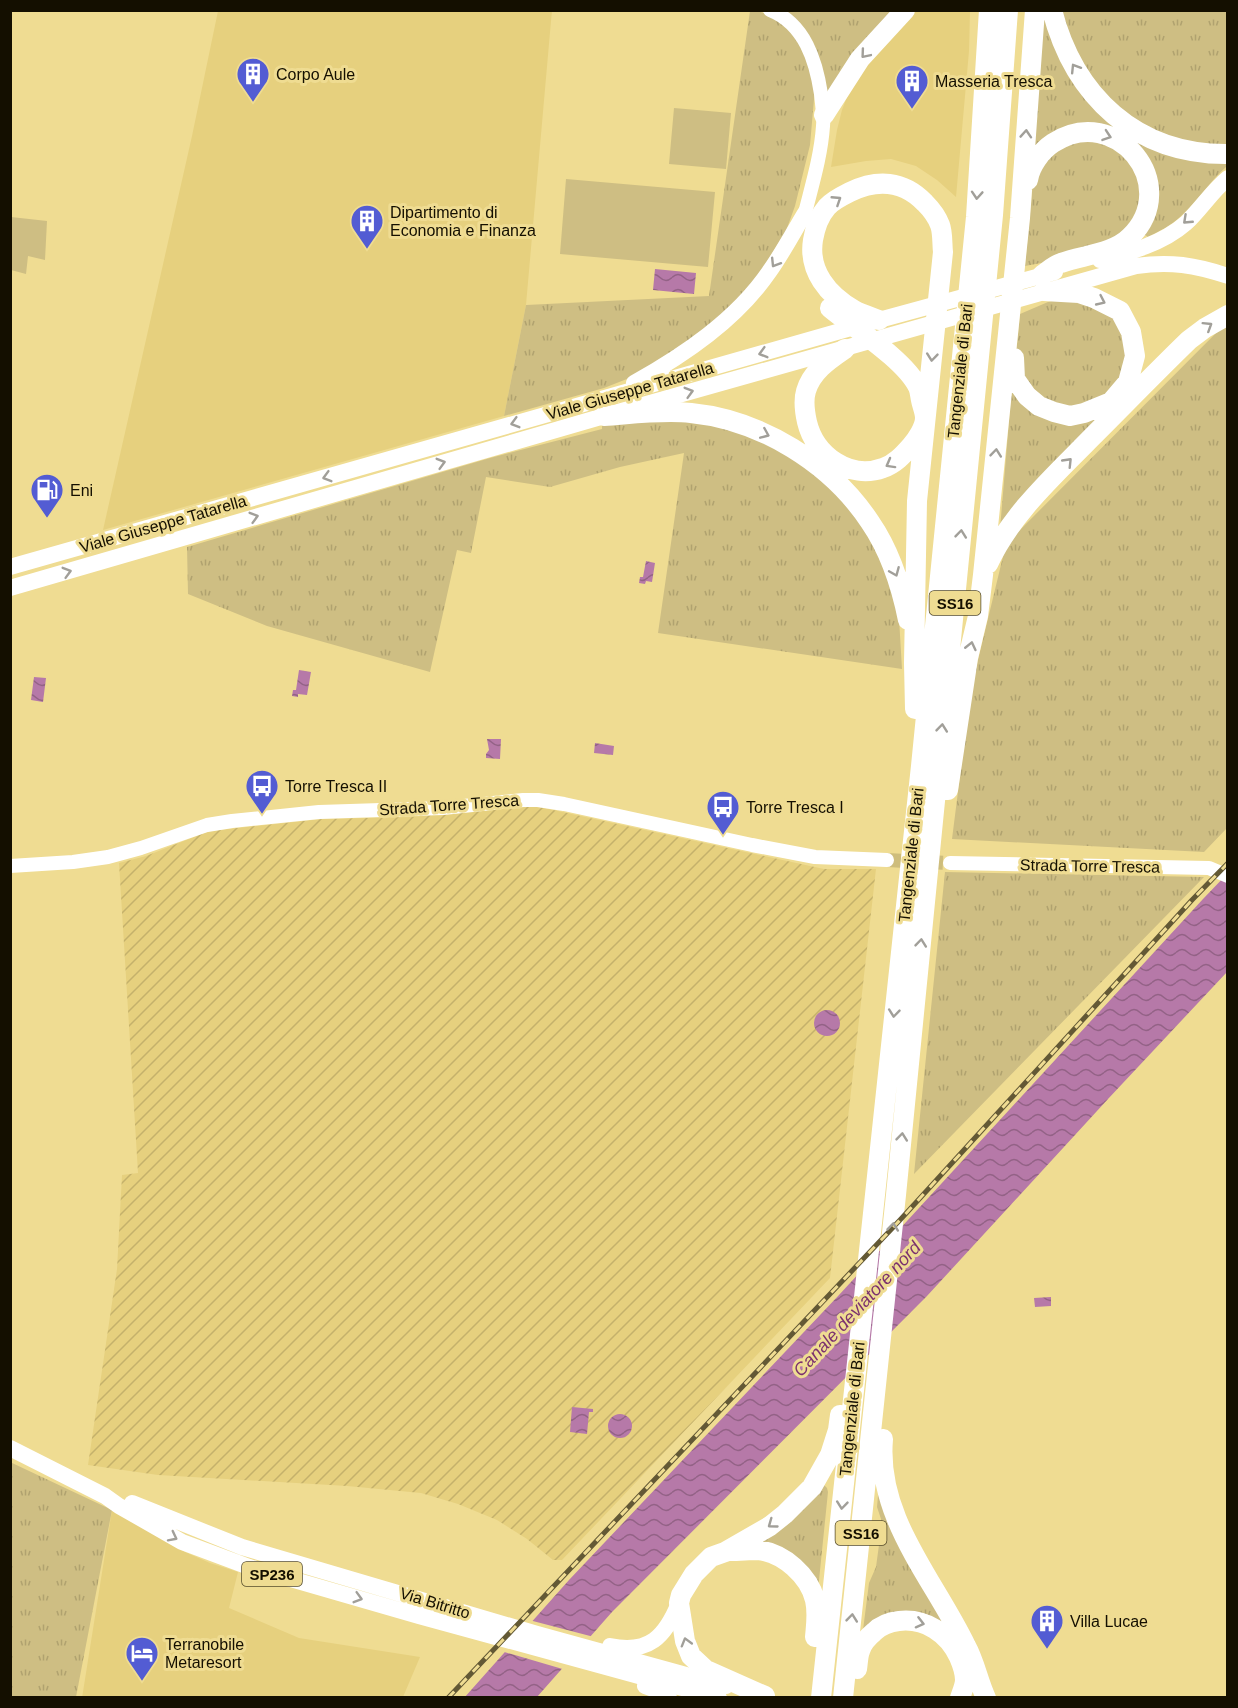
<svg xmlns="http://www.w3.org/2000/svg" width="1238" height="1708" viewBox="0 0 1238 1708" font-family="Arial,sans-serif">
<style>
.built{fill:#e6d07e}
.industrial{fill:url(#industrial-furrows)}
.grass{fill:url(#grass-tufts)}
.park{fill:#cebe83}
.water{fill:url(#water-waves)}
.pier{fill:#efdc92}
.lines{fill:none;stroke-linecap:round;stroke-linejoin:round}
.minor-tunnel{stroke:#cebd7c;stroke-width:14;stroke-dasharray:14 7;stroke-linecap:butt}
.minor{stroke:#fff;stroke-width:14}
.major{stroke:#fff;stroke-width:16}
.highway{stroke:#fff;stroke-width:20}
.rail-casing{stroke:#635935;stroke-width:5}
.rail{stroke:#efdc92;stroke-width:3;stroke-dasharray:9;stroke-linecap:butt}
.oneway{stroke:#a19f99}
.labels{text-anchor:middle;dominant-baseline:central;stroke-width:6;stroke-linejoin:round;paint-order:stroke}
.shield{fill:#efdc92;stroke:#564c2c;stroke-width:1.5}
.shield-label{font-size:15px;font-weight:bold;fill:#140f00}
.poi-label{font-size:16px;fill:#140f00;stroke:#efdc92;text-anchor:start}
.street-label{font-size:16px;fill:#140f00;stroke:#efdc92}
.water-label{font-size:18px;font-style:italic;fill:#7b316e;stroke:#efdc92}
</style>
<defs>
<pattern id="industrial-furrows" width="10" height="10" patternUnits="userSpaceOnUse" patternTransform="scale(1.5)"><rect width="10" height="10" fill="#e6d07e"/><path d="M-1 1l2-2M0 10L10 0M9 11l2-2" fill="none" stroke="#c4b16b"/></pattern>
<pattern id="grass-tufts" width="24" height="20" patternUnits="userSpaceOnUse" patternTransform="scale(1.5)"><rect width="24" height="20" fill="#cebe83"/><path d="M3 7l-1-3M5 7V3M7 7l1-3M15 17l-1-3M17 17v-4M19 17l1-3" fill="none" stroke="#b0a26f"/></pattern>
<pattern id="water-waves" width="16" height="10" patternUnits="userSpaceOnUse" patternTransform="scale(1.5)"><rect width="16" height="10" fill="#b679a8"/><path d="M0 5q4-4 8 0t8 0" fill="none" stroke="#936286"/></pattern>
</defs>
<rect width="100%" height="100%" fill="#efdc92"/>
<!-- built -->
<path class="built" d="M548,11H552L551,21L526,305L504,416L103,530L192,136L218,11Z
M916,11H970L969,51L956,197L937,180L916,166L891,159L866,161L831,167L837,130L842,110L849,92L860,72Z
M112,1510L185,1552L210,1563L238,1572L229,1608L299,1638L420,1657L403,1697L82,1698Z"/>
<!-- industrial -->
<path class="industrial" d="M535,806L824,869H876L830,1278L562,1560H553L527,1539L497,1520L458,1504L421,1493L347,1486L158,1475L88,1465L117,1269L122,1175L138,1173L119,863L146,856L209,831L322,819L411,817Z"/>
<!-- grass -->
<path class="grass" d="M750,11H758L769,15L790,30L807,53L815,88L810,145L795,206L786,231L758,276L719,320L637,375L604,388L504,416L526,305L709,296Z
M781,11H896L828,99L823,74Z
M1042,11L1104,113L1227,159V166C1209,182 1198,201 1181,216C1172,225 1160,231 1148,237L1144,234L1153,207L1122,135L1033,149Z
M1057,11H1227V148L1201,147L1137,125L1093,83Z
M1078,137L1116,145L1138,168L1145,199L1127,236L1057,260L1025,266L1033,182L1039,163Z
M1070,296L1115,317L1127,335L1129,364L1110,397L1067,409L1053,405L1023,380L1016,355L1020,314L1048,302Z
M1227,322V828L1204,852L952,839L971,689L1006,544Z
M1012,385L1030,406L1111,410L1000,529Z
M682,417L761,437L818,474L864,523L898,601L902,669L658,633L684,453L620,467L550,487L486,477L471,553L457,550L430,672L267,626L188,594L187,547L490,458L602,429V426L628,420Z
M945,872L1204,877L914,1174Z
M10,1462L112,1510L76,1697H11Z
M823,1484L827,1488L828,1492L818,1590L762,1545L761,1538Z
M879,1484L935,1604L945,1629L863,1630L869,1583L876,1567L881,1530V1519L877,1507Z"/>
<!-- park -->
<path class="park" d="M674,108L731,113L726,169L669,164Z
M566,179L715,192L708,267L560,254Z
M11,217L47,221L45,260L28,256L26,274L11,270Z"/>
<!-- water -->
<path class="water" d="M655,269L696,273L694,294L653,290Z
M646,561L655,563L652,582L646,581L645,584L639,583L640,577H643Z
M299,670L311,672L307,695L298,694V697L292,696L293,690H296Z
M34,677L46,678L43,702L31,700Z
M487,739H501L500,759L486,758V754L489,750Z
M595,743L614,746L613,755L594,753Z
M1227,874V972L1108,1099L927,1296L612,1612L537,1697L464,1698L569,1580L839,1295L1203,899Z
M814 1023a13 13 0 1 1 26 0a13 13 0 1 1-26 0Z
M1051,1297V1306L1035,1307L1034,1298Z
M572,1407L593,1409V1412H589L587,1434L570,1432Z
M608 1426a12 12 0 1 1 24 0a12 12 0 1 1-24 0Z"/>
<!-- pier -->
<path class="pier" d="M529,1620L594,1637L566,1670L501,1651Z"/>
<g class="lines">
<!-- minor-tunnel -->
<path class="minor-tunnel" d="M887,860L950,863"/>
<!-- minor -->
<path class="minor" d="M770,10C805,24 816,61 821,94C822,105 824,116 823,126C821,156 812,185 805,213
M950,863L1209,868L1228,876
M10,866L73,862L108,857L141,848L207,825L232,821L319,812L443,808L523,800H538L564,804L752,845L815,857L887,860"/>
<!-- major -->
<path class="major" d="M1100,260C1131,252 1162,244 1186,223C1201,209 1212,191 1228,178
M634,383C684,355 736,320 769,272C782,254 793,233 805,213
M10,567L879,320L1055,272
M10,588L604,416L1136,266C1170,261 1195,265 1228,276
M10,1448L105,1496L119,1506L182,1542L249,1567L419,1616L719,1698
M132,1503L242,1547L537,1634L726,1686
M610,1646C649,1654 665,1637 679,1603
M645,1686L664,1693L669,1698"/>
<!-- highway -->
<path class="highway" d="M1052,10C1074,96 1136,155 1228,154
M824,115L860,59L905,10
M1028,180C1030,166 1041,151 1053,143C1116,102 1183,185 1130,237C1113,254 1083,255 1061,263C1054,265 1048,271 1042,275
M830,308C854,328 905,360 918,387C920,391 920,396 921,400C922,406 925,412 925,418C925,427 917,439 911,446C903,455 895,464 883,468C850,480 815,456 807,422C805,413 803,401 806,391C812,371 829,360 845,349
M879,320C871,317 861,314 854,310C828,295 808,271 813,240C815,228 819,216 827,207C833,200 842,196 850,192C877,179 903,180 925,203C931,209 937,217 940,225C943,233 942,244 943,252L917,501L914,663L915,709
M1014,358L1015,379L1027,396L1039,406L1054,412L1070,416L1084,413L1111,402L1128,382L1135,356L1131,332L1120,311L1094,298L1079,293L1044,291
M604,416C633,414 663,410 691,413C761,420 831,463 870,522C890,551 901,585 908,620
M988,564C1011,514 1054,476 1092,437C1124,405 1156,372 1189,340L1205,328L1228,315
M948,790L968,658L978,616L983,575L1020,218L1035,10
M883,1439C876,1518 934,1579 966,1646C975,1662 978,1681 986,1698
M730,1551C740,1551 749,1550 758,1550C784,1553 809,1576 815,1600C818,1613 816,1625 815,1637
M857,1669C858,1663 858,1656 860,1651C862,1643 868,1637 874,1632C881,1625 889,1622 899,1621C925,1618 948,1633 959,1657C962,1664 965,1672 965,1680C965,1685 962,1692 960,1698
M765,1696L706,1670L691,1656L685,1641L679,1603L681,1595L694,1574L711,1557L725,1552L770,1526L785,1514L812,1487L830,1455L838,1430L840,1415
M821,1698L921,766L976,217L989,10
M843,1698L896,1195L993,215L1008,10"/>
<!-- rail casing -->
<g class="rail-casing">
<path id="rail" d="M448,1698L900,1220L1192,900L1228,863"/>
</g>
<!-- rail -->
<use href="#rail" class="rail"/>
</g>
<!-- one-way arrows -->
<defs><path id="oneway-chevron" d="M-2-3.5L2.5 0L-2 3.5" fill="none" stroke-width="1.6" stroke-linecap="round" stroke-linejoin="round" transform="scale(1.5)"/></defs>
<g class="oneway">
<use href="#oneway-chevron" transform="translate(865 54) rotate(130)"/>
<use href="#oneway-chevron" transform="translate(1075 68) rotate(-122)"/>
<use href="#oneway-chevron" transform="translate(1026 134) rotate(-86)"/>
<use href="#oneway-chevron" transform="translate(1107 136) rotate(19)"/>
<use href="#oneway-chevron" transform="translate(977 195) rotate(94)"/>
<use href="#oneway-chevron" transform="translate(837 200) rotate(-33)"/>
<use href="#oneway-chevron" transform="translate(1187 220) rotate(137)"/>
<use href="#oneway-chevron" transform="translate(775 263) rotate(122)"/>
<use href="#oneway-chevron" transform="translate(1101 301) rotate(25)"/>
<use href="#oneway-chevron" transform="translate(1208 326) rotate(-32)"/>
<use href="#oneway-chevron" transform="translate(763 353) rotate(164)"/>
<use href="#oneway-chevron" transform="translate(932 357) rotate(96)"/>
<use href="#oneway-chevron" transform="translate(689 392) rotate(-16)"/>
<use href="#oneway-chevron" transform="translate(515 423) rotate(164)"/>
<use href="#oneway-chevron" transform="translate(765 434) rotate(23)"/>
<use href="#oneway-chevron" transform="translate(996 453) rotate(-84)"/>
<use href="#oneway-chevron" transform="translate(1068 462) rotate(-46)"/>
<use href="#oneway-chevron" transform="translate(441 463) rotate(-16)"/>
<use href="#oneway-chevron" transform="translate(890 464) rotate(151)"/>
<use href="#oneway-chevron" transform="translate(327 477) rotate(164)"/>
<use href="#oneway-chevron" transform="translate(254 517) rotate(-16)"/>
<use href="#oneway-chevron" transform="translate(961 534) rotate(-84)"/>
<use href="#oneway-chevron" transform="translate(67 572) rotate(-16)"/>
<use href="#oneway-chevron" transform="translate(895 572) rotate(67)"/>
<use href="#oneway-chevron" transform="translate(971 646) rotate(-77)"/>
<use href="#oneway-chevron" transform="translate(942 728) rotate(-84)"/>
<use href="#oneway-chevron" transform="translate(921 943) rotate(-84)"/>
<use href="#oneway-chevron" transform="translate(894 1013) rotate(96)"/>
<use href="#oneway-chevron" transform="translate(902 1137) rotate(-84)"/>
<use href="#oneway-chevron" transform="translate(893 1227) rotate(-84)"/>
<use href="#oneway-chevron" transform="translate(842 1505) rotate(96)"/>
<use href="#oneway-chevron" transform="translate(772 1524) rotate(144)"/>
<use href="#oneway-chevron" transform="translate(173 1537) rotate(27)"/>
<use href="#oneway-chevron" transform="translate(358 1598) rotate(16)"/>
<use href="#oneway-chevron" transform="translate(852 1618) rotate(-84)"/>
<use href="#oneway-chevron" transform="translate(920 1623) rotate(14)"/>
<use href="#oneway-chevron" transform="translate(686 1642) rotate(-106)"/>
</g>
<!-- icons -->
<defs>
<g id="building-pin" transform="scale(1.725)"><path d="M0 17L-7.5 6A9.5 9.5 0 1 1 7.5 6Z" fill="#535cd3" stroke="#efdc92"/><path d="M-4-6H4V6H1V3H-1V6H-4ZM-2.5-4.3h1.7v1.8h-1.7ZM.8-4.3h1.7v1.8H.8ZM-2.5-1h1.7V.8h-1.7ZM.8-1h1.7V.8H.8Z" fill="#fff"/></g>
<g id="fuel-pin" transform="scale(1.725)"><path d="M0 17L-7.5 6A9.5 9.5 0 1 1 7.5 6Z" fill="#535cd3" stroke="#efdc92"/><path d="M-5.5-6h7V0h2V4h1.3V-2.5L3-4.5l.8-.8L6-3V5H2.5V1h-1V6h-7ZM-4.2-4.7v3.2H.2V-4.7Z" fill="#fff"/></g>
<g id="bus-pin" transform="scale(1.725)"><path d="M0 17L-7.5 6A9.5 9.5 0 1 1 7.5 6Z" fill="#535cd3" stroke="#efdc92"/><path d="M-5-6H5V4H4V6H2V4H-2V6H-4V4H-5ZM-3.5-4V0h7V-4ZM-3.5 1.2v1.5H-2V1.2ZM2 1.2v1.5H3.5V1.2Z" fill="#fff"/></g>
<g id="hotel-pin" transform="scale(1.725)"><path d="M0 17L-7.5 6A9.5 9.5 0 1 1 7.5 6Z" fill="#535cd3" stroke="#efdc92"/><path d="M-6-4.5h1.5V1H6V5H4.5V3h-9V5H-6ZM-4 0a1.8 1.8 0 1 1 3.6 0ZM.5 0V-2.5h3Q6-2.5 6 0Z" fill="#fff"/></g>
</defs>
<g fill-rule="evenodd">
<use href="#building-pin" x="253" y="74"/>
<use href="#building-pin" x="912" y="81"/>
<use href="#building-pin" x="367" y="221"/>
<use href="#fuel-pin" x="47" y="490"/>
<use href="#bus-pin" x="262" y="786"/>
<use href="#bus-pin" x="723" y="807"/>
<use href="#building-pin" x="1047" y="1621"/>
<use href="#hotel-pin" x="142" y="1653"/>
</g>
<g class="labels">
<!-- shield labels -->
<g class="shield">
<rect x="929.5" y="591" width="51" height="24" rx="4.5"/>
<rect x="835.5" y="1521" width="51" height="24" rx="4.5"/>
<rect x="242" y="1562" width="60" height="24" rx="4.5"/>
</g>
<g class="shield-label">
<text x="955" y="603">SS16</text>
<text x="861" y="1533">SS16</text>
<text x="272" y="1574">SP236</text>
</g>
<!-- poi labels -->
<g class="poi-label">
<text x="276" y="74">Corpo Aule</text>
<text x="935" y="81">Masseria Tresca</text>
<text x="390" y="212">Dipartimento di<tspan x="390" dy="18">Economia e Finanza</tspan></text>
<text x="70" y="490">Eni</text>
<text x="285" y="786">Torre Tresca II</text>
<text x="746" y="807">Torre Tresca I</text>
<text x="1070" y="1621">Villa Lucae</text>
<text x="165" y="1644">Terranobile<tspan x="165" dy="18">Metaresort</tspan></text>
</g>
<!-- street labels -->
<g class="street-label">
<text transform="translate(960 371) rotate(-84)">Tangenziale di Bari</text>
<text transform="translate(630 391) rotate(-16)">Viale Giuseppe Tatarella</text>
<text transform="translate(163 524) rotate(-16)">Viale Giuseppe Tatarella</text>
<text transform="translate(449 805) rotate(-4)">Strada Torre Tresca</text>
<text transform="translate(911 855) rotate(-84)">Tangenziale di Bari</text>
<text transform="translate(1090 866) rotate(1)">Strada Torre Tresca</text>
<text transform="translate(852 1409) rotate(-84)">Tangenziale di Bari</text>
<text transform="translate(435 1603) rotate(17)">Via Bitritto</text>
</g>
<!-- water labels -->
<g class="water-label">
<text transform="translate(857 1309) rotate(-47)">Canale deviatore nord</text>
</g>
</g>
<!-- border -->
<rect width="1238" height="1708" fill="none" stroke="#140f00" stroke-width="24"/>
</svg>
